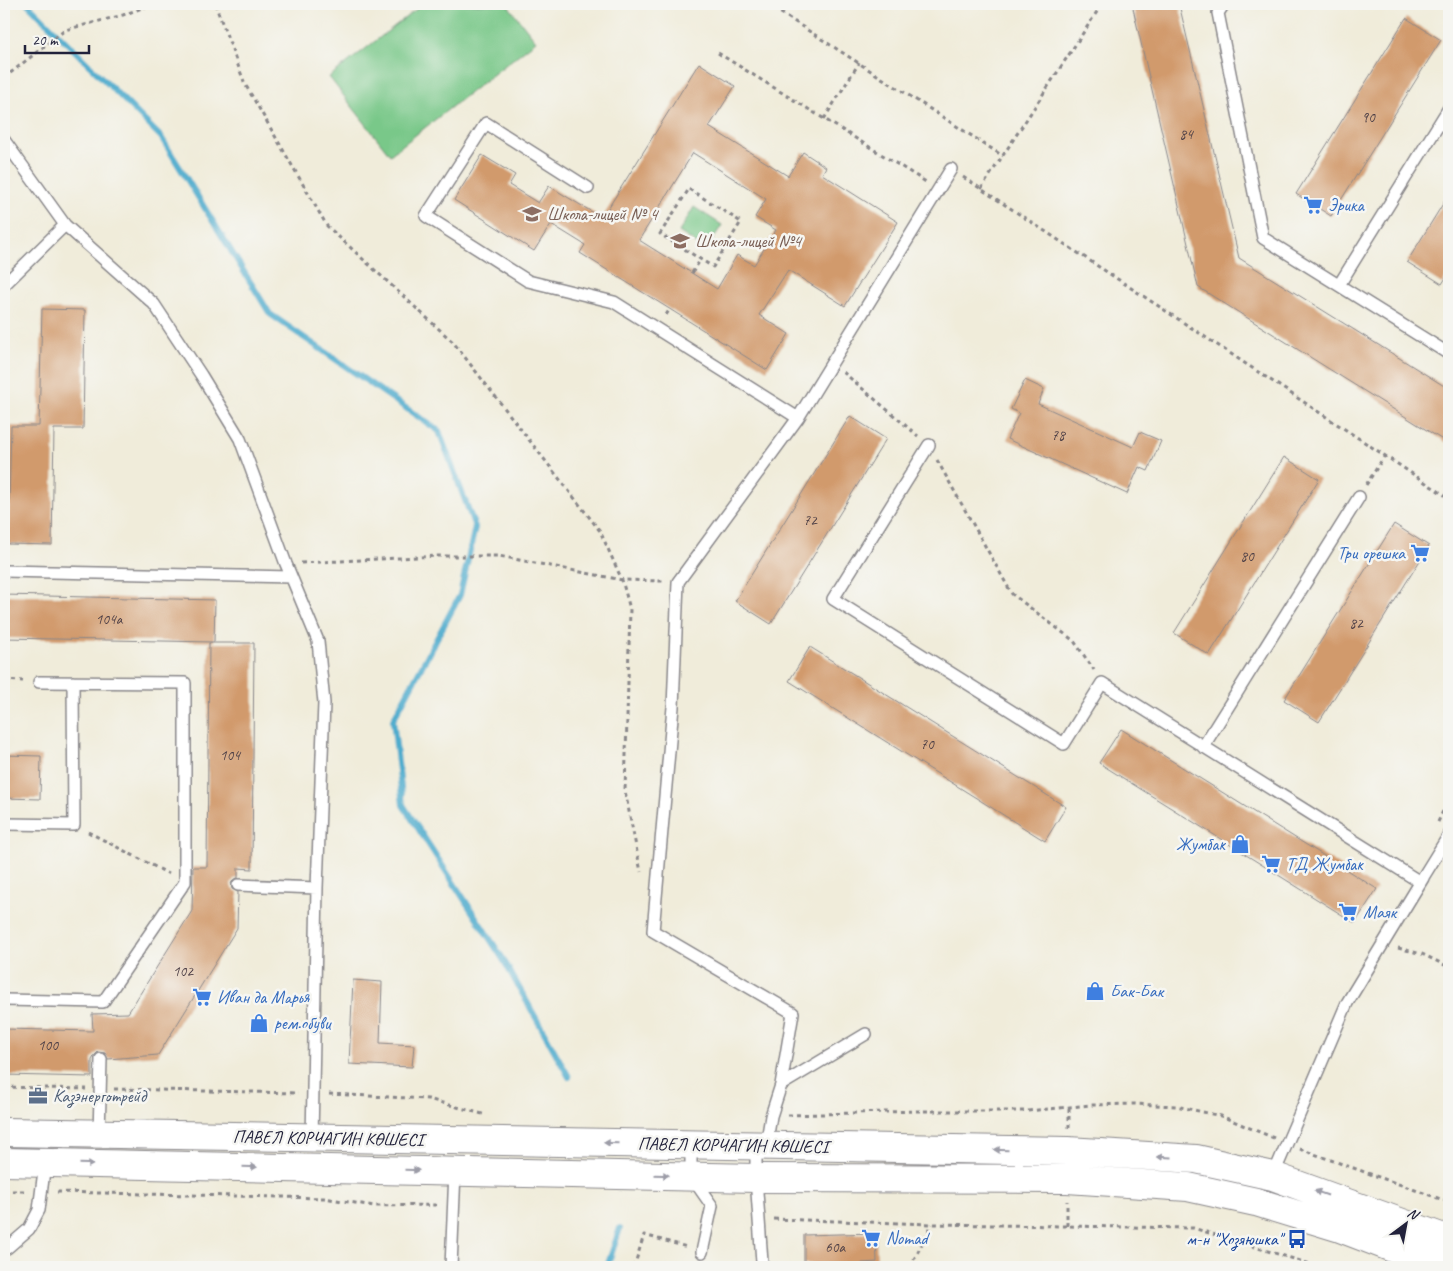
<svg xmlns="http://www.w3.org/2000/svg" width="1453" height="1271" viewBox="0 0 1453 1271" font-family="Caveat,sans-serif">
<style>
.grass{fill:#79c889;stroke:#4e7562}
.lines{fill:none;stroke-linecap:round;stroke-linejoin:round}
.stream{stroke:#4faccd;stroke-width:6}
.building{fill:#d19a6c;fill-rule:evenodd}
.lane-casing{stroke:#89878a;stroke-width:14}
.secondary-casing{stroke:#89878a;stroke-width:30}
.path{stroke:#89878a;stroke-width:3;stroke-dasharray:4 4;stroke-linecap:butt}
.lane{stroke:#fff;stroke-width:11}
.secondary{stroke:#fff;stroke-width:28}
.oneway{fill:#9c9ca7}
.labels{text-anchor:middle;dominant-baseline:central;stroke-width:5;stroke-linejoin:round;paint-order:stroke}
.number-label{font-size:15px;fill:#4e4047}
.shop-label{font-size:18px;fill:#366cbe;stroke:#f6f6f2;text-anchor:start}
.education-label{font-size:18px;fill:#785e54;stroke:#f6f6f2;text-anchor:start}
.service-label{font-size:18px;fill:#4e5e75;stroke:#f6f6f2;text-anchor:start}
.street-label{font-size:18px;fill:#22223b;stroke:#f6f6f2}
.transit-label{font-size:18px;fill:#164399;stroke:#f6f6f2;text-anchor:end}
</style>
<rect width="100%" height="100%" fill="#f6f6f2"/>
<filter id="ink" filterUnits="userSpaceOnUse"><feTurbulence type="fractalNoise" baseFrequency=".02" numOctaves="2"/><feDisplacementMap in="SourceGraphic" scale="10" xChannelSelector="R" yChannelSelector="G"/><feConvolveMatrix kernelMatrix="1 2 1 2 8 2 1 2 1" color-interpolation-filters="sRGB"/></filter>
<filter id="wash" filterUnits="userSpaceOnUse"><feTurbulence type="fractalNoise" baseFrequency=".0096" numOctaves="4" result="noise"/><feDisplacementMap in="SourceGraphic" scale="20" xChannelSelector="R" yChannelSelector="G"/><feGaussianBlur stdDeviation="1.12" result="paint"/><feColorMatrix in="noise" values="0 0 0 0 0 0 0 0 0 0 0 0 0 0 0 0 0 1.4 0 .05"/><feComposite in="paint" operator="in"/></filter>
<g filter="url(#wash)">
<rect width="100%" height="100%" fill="#f0ecda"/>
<!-- grass -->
<path class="grass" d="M423,4H507L536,41L390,155L329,77Z
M694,207L722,225L706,250L679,232Z"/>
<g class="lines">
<!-- stream -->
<path class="stream" d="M28,4L161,137L270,314L439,431L475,527L460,595L393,720L403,805L503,959L569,1077
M607,1267L620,1228"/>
</g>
<g id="blocks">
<!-- building -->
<path class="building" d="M1132,4H1179L1239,258L1449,389V444L1198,287Z
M1406,18L1441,40L1331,216L1296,194Z
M699,63L735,86L709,127L788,176L803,152L826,167L822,174L898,222L845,306L788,270L759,315L789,334L767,370L580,253L585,245L551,224L534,251L454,200L482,155L515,175L509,185L538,203L549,186L602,218ZM693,153L766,199L755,217L776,230L754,265L737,255L717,289L639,240Z
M1449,194V273L1442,284L1407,262Z
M42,309L85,310L83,429H54L52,545L8,544L11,426H39Z
M1025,380L1044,389L1038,404L1133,447L1140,432L1161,441L1148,471L1139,467L1127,494L1007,439L1019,413L1011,409Z
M850,416L886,439L771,624L735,601Z
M1284,457L1319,479L1209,655L1174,633Z
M1394,524L1429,546L1319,722L1284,700Z
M4,595L215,600L214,642L4,638Z
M209,643H254L252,869L238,868V878L234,879L231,884L232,889L238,892L237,928L158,1055L108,1059L105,1053L98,1052L95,1055L92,1060V1077L4,1075V1029L93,1031L92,1014L128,1013L192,911L193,867H207Z
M810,647L1066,807L1045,841L789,681Z
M1121,729L1377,889L1355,923L1099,763Z
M4,755L41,756L40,799L4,798Z
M353,980L382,982L380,1043L414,1045L412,1067L349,1064Z
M876,1233L877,1262L862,1263V1267H820V1264H804V1235Z"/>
</g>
</g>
<g filter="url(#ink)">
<use href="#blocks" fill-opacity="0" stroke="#89878a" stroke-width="1"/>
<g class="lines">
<!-- lane casing -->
<g class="lane-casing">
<path id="lane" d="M1224,4L1218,13L1263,238L1449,354
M4,140L65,225L154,304L201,375L240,439L286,564L318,641L324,703L317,888L312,1138
M588,188L486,123L426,216L528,281L614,302L798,418
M4,285L65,225
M1339,285L1449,108
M929,445L833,599L1064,744L1102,683L1420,882L1449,835
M4,571L291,577
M1203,747L1359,497
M4,824L74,825L73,682
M238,885L317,888
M4,1000L103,1002L185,882V683L39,682
M781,1085L866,1034
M99,1134L101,1059
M691,1145V1176L712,1206L702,1252
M756,1146V1178L762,1262
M766,1146L771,1116L781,1085L793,1013L653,931L673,707L678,582L798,418L951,169
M1273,1176L1347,1003L1423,878
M4,1249L7,1248L29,1229L39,1210L45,1163
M451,1267L455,1171"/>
</g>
<!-- secondary casing -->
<g class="secondary-casing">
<path id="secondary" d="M4,1132L1068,1151L1196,1159L1273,1176L1449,1240
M4,1162L756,1178L1067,1179L1188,1187L1256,1202L1340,1228L1442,1267"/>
</g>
<!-- path -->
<path class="path" d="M215,4L245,84L327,226L453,342L600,531L622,580L630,609L625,791L641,872
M767,4L1003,156
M718,53L926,182
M4,78L65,30L123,15L153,4
M824,119L859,63
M963,177L1449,498
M689,189L741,222L713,267L660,234Z
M981,189L1102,4
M692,273L701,259
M666,315L670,309
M843,372L918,436
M937,460L1012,594L1074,641L1094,670
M1366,485L1385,455
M301,563L438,556H499L622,580L663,581
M4,680L23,681
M1438,822L1449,798
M88,832L169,874
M1398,948L1422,954L1449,967
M4,1087L86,1089
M114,1089L298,1093
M329,1094L428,1099L486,1115
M788,1115L920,1111H1027L1091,1105L1133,1104L1176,1106L1221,1116L1274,1138
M1069,1128V1106
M1300,1149L1449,1202
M4,1191H26
M57,1192L324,1198L374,1206L437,1205
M774,1219L932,1224L1193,1228L1320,1267
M1067,1226V1201
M634,1267L644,1235L687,1247
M910,1267L932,1224"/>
<!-- lane -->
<use href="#lane" class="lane"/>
<!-- secondary -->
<use href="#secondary" class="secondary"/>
</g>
<!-- one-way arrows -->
<defs><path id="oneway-solid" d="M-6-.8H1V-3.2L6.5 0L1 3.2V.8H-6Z" transform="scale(1.25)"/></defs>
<g class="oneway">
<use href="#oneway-solid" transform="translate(611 1143) rotate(-179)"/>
<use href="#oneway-solid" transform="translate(1001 1150) rotate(-179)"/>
<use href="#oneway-solid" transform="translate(1164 1157) rotate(-176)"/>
<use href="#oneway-solid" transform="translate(87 1164) rotate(1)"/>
<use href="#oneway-solid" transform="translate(250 1167) rotate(1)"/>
<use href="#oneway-solid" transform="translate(412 1170) rotate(1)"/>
<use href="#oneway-solid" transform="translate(662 1175) rotate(1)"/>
<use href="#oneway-solid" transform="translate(1321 1193) rotate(-161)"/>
</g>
</g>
<!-- icons -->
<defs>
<g id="supermarket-bare" transform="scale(1.5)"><path d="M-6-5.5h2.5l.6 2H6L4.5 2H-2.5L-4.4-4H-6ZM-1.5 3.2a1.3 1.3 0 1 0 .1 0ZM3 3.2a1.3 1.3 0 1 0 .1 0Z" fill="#3f7fe0" stroke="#f6f6f2" stroke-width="2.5" paint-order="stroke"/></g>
<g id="school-bare" transform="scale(1.5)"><path d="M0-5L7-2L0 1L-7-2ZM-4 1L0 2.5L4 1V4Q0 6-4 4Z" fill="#8d6e63" stroke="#f6f6f2" stroke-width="2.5" paint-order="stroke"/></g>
<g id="shop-bare" transform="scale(1.5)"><path d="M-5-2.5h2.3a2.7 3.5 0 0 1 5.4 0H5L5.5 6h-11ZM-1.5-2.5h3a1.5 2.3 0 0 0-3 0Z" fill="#3f7fe0" stroke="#f6f6f2" stroke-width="2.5" paint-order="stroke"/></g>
<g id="office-bare" transform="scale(1.5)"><path d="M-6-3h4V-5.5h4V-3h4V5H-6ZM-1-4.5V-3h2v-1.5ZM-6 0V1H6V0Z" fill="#5c6f8a" stroke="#f6f6f2" stroke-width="2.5" paint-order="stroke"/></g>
<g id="bus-bare" transform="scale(1.5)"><path d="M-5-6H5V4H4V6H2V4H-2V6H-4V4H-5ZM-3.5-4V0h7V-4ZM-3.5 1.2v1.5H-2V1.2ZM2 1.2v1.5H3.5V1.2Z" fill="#1a4fb4" stroke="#f6f6f2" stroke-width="2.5" paint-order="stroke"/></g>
</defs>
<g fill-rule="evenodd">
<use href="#supermarket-bare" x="1313" y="205"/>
<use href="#school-bare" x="532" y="214"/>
<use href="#school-bare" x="680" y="241"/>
<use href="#supermarket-bare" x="1420" y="553"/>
<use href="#shop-bare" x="1240" y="844"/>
<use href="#supermarket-bare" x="1271" y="864"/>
<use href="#supermarket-bare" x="1348" y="912"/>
<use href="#shop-bare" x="1095" y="991"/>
<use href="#supermarket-bare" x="202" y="997"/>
<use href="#shop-bare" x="259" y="1023"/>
<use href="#office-bare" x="38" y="1096"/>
<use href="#supermarket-bare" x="871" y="1238"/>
<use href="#bus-bare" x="1297" y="1239"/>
</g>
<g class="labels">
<!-- number labels -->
<g class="number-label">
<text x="1368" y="117">90</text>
<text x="1186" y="134">84</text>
<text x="1058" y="435">78</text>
<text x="810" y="520">72</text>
<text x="1247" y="556">80</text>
<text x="109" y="619">104а</text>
<text x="1356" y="623">82</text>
<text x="927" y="744">70</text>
<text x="230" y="755">104</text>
<text x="183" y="971">102</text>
<text x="48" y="1045">100</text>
<text x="835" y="1247">60а</text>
</g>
<!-- shop labels -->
<g class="shop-label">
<text x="1328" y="205">Эрика</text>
<text x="1405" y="553" text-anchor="end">Три орешка</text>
<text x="1225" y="844" text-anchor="end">Жумбак</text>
<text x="1286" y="864">ТД Жумбак</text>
<text x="1363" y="912">Маяк</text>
<text x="1110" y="991">Бак-Бак</text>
<text x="217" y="997">Иван да Марья</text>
<text x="274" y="1023">рем.обуви</text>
<text x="886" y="1238">Nomad</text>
</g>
<!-- education labels -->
<g class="education-label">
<text x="547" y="214">Школа-лицей № 4</text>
<text x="695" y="241">Школа-лицей №4</text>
</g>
<!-- service labels -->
<g class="service-label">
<text x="53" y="1096">Казэнерготрейд</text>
</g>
<!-- street labels -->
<g class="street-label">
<text transform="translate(328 1138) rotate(1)">ПАВЕЛ КОРЧАГИН КӨШЕСІ</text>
<text transform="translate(733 1145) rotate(1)">ПАВЕЛ КОРЧАГИН КӨШЕСІ</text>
</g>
<!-- transit labels -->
<g class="transit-label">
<text x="1282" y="1239">м-н "Хозяюшка"</text>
</g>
</g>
<!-- margin -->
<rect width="1453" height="1271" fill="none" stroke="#f6f6f2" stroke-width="20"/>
<!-- north arrow -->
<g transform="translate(1406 1224) rotate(32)" stroke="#f6f6f2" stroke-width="4" paint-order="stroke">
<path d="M0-4L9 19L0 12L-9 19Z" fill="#22223b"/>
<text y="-8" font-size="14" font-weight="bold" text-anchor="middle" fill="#22223b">N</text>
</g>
<!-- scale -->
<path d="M25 45v8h64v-8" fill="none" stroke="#22223b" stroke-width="2.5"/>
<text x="32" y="45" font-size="15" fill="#22223b" stroke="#f6f6f2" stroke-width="4" paint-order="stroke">20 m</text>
</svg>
